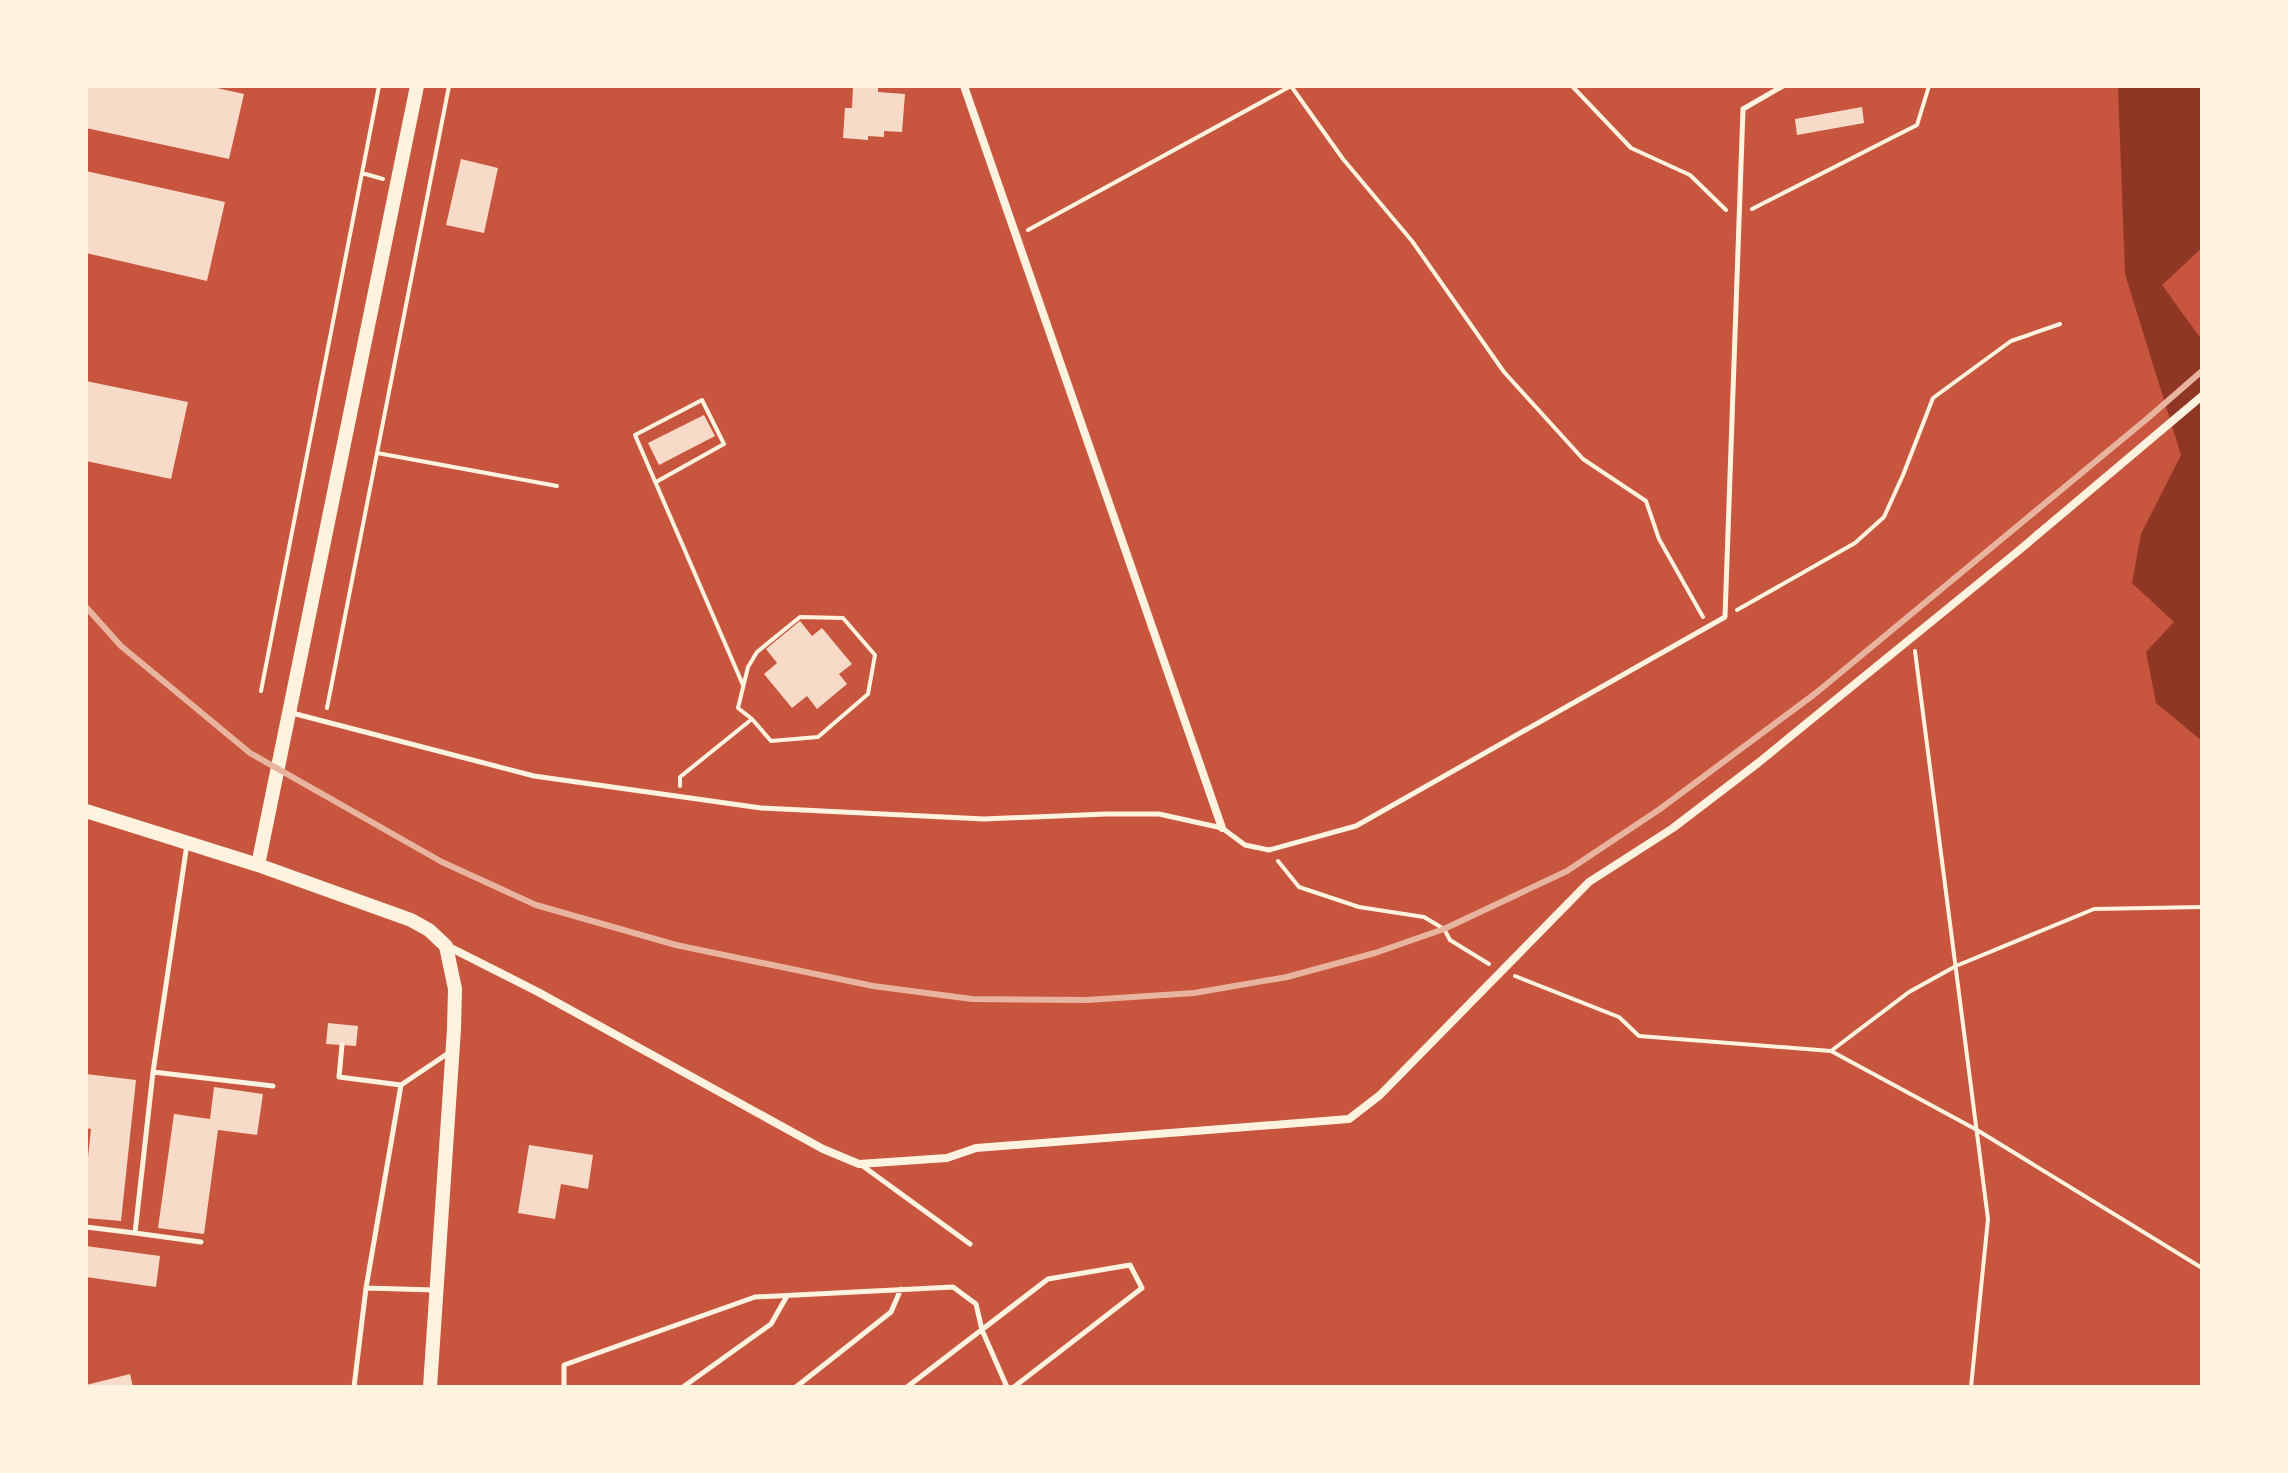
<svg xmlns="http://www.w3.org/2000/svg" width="2288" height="1473" viewBox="0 0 2288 1473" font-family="Rubik,sans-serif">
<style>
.water{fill:#8f3625}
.building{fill:#f7dbc8}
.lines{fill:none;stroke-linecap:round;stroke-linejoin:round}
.path{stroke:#fff3e0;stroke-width:4}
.service{stroke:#fff3e0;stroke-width:5}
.minor{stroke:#fff3e0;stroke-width:8}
.secondary{stroke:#fff3e0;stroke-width:14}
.rail{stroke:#e9b49f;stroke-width:6}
</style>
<rect width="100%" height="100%" fill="#c8553d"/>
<!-- water -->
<path class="water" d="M2118,86H2202V248L2162,285L2202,340V741L2156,703L2146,652L2174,622L2132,583L2141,534L2181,455L2125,274Z"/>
<!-- building -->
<path class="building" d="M86,86H208L244,94L229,159L86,128Z
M853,86H878V92L905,94L902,132L884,131V137L868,136V140L843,138L845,108H852Z
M1862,107L1864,123L1797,135L1795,119Z
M461,159L498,168L484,233L446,225Z
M86,171L225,202L207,281L86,253Z
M86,381L188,402L171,479L86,461Z
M704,415L715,436L659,465L648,443Z
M800,621L812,636L822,628L852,664L839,674L847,684L817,709L807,696L792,708L764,674L777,663L766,649Z
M328,1023L358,1026L356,1046L326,1044Z
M86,1074L136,1080L121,1221L86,1218V1176L91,1129L86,1128Z
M214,1087L263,1094L257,1135L218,1130L204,1234L158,1228L174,1114L210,1119Z
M529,1145L593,1155L588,1189L561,1184L555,1219L518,1213Z
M86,1246L160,1256L156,1287L86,1277Z
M130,1374L133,1387H86V1385Z"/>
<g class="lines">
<!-- path -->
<path class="path" d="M1572,86L1631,148L1690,175L1726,210
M362,173L383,179
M1752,209L1917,125L1929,86
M1028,230L1291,86L1343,159L1412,241L1504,372L1583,459L1646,501L1659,539L1703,617
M377,453L557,486
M656,482L724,444L702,400L635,435L743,685
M1737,610L1855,543L1884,517L1903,475L1933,398L2011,341L2060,324
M1915,651L1988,1219L1971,1387
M261,691L379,86
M327,708L449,86
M680,786V777L752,719L738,708L748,667L757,652L800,617L843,618L875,655L868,694L818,737L771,741L752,719
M1278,861L1299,887L1359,907L1424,917L1444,929L1450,940L1489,964
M1515,976L1619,1017L1639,1036L1831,1051L1977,1130L2202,1268
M1831,1051L1909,992L1956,966L2094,909L2202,907"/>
<!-- service -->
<path class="service" d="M292,713L534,776L761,808L984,819L1106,814H1159L1222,828L1245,845L1269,850L1356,826L1725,617L1743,109L1783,86
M342,1045L339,1077L401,1085L366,1288
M153,1072L273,1086
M401,1085L450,1052
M860,1164L970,1244
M86,1227L135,1233L153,1072L187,844
M135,1233L201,1242
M354,1387L366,1288L434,1290
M564,1387V1365L755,1297L953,1287L976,1304L982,1330L1007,1387
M683,1387L771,1324L787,1296
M796,1387L891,1312L901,1289
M907,1387L1048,1279L1130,1265L1142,1288L1014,1387"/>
<!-- minor -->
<path class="minor" d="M964,86L1222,828
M447,946L538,992L823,1149L859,1164L947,1158L976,1148L1349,1119L1380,1095L1589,882L1673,828L1758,763L2017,552L2202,396"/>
<!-- secondary -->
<path class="secondary" d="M86,811L258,865L411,920L429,930L446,946L455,989L454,1029L430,1387
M258,865L417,86"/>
<!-- rail -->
<path class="rail" d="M86,607L121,646L250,753L442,862L536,905L676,945L873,986L972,999L1087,1000L1194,993L1287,977L1375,953L1444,929L1567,871L1660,809L1816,693L2148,418L2202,371"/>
</g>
<!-- border -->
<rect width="2288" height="1473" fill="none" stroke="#fff3e0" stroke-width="176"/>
</svg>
